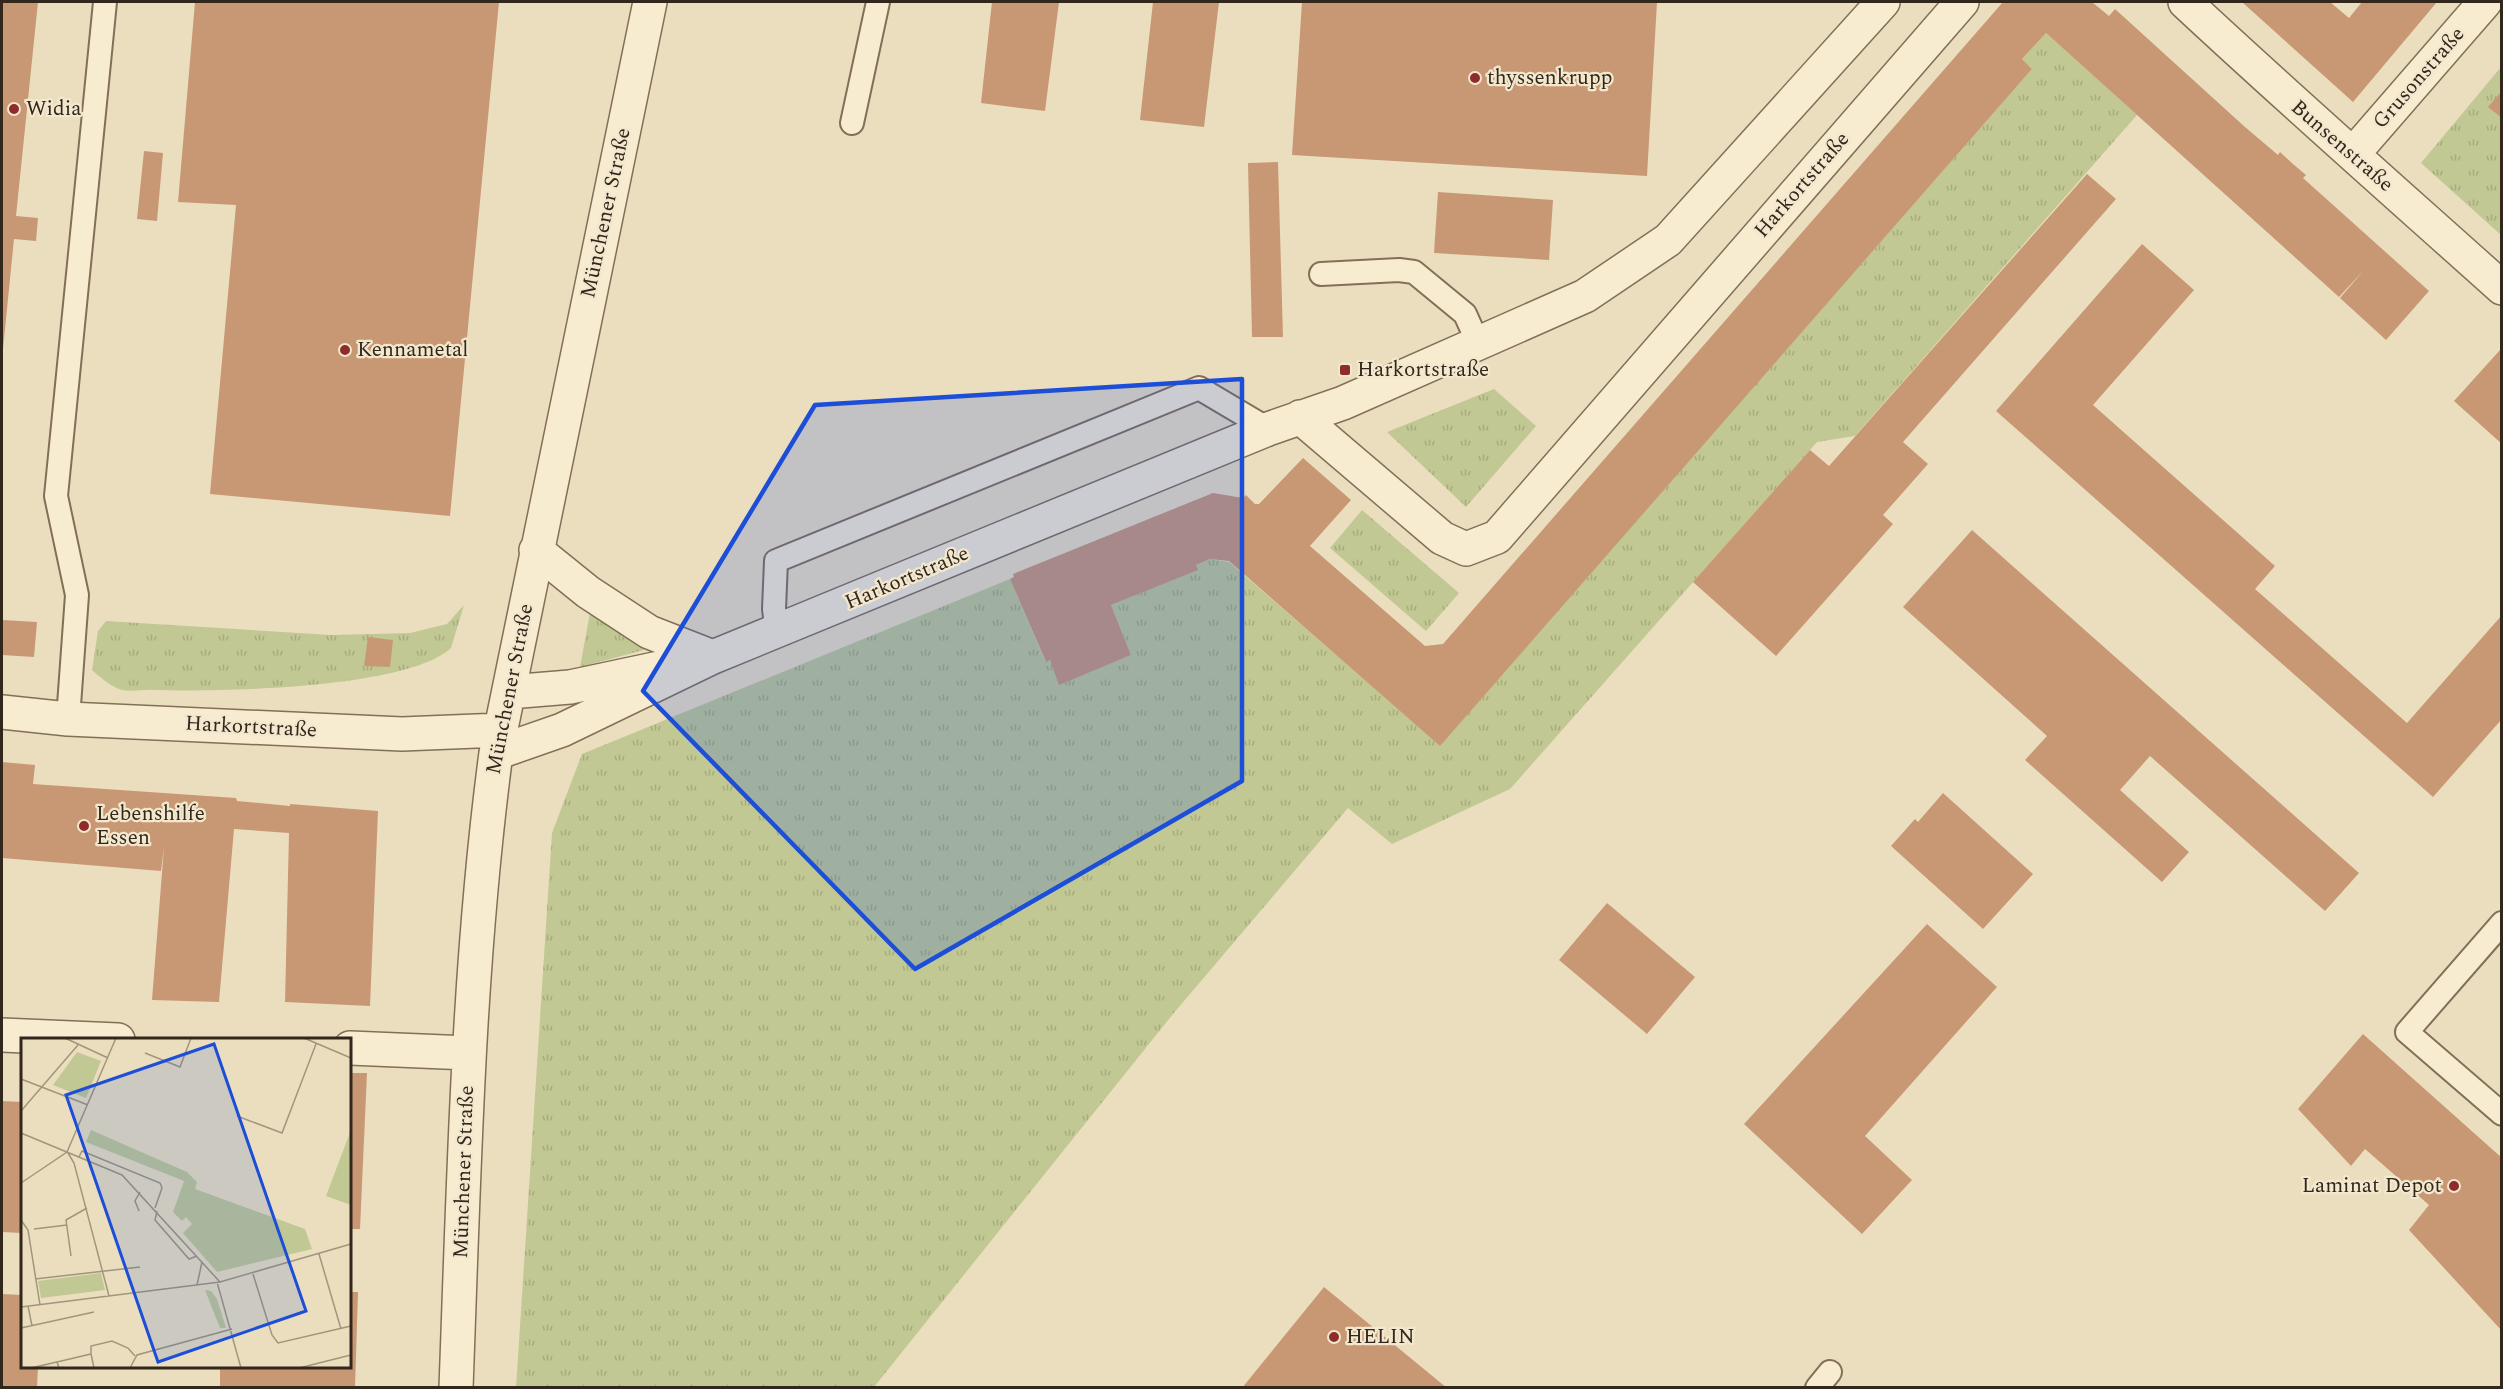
<svg xmlns="http://www.w3.org/2000/svg" width="2503" height="1389" viewBox="0 0 2503 1389" font-family="Spectral,serif">
<style>
.grass{fill:url(#grass-tufts)}
.building{fill:#c89875}
.lines{fill:none;stroke-linecap:round;stroke-linejoin:round}
.service-casing{stroke:#826f58;stroke-width:26}
.minor-casing{stroke:#826f58;stroke-width:36}
.service{stroke:#f7ebd0;stroke-width:22}
.minor{stroke:#f7ebd0;stroke-width:33}
.marked{fill:#1d4ed8;fill-opacity:0.2;stroke:#1d4ed8;stroke-width:4.5;stroke-linejoin:round}
.poi-dot{fill:#8e2b2b;stroke:#f3e8cd;stroke-width:2}
.labels{text-anchor:middle;dominant-baseline:central;stroke-width:4.5;stroke-linejoin:round;paint-order:stroke}
.poi-label{font-size:21px;fill:#32271c;stroke:#f3e8cd;text-anchor:start}
.street-label{font-size:21px;fill:#32271c;stroke:#f3e8cd}
.inset-road{fill:none;stroke:#a1957d;stroke-width:1.5}
.view{fill:#1d4ed8;fill-opacity:0.15;stroke:#1d4ed8;stroke-width:3}
.inset-edge{fill:none;stroke:#32271c;stroke-width:3}
</style>
<defs>
<pattern id="grass-tufts" width="24" height="20" patternUnits="userSpaceOnUse" patternTransform="scale(1.5)"><rect width="24" height="20" fill="#c1c893"/><path d="M3 7l-1-3M5 7V3M7 7l1-3M15 17l-1-3M17 17v-4M19 17l1-3" fill="none" stroke="#a6ac7e"/></pattern>
</defs>
<rect width="100%" height="100%" fill="#ebdebe"/>
<!-- grass -->
<path class="grass" d="M2046,33L2137,115L1855,436L1817,442L1510,789L1392,844L1348,808L1173,1014L874,1387L516,1388L552,833L582,754L1010,579L1045,661L1050,660L1060,684L1131,655L1111,605L1197,570L1196,565L1210,559L1229,562L1440,745L2032,69L2022,59Z
M2501,67V235L2421,163Z
M1494,389L1536,426L1466,507L1387,432Z
M1362,510L1459,593L1426,631L1330,548Z
M464,605L451,648C407,689 216,692 154,690C144,689 132,692 122,690C111,687 100,677 92,670L98,631L106,621L331,635L410,633L447,624Z
M590,613L644,650L580,667Z"/>
<!-- building -->
<path class="building" d="M2,2H38L16,216L38,218L36,241L14,239L3,349Z
M195,2H499L450,516L210,494L236,205L178,202Z
M992,2H1059L1045,111L981,103Z
M1153,2H1219L1204,127L1140,120Z
M1302,2H1657L1647,176L1292,155Z
M2003,2H2092L2109,16L2115,9L2245,127L2278,155L2280,152L2293,164L2306,175L2303,178L2429,291L2386,340L2340,298L2364,270L2339,297L2046,33L2022,59L2032,69L1440,746L1229,561L1210,559L1196,565L1198,570L1111,605L1131,655L1059,685L1050,660L1046,662L1010,579L1014,577L1013,574L1213,493L1243,498L1246,495L1255,504H1259L1303,458L1351,500L1310,546L1425,646L1443,644Z
M2242,2H2330L2349,18L2362,2H2437L2353,102Z
M2502,91V118L2488,107Z
M144,151L163,153L157,221L137,219Z
M1278,162L1283,337H1252L1248,163Z
M2087,174L2116,199L1903,442L1928,464L1883,515L1893,524L1776,656L1693,582L1810,450L1829,466Z
M1438,192L1553,200L1549,260L1434,253Z
M2142,244L2194,290L2093,405L2275,566L2255,589L2407,723L2502,615V719L2433,797L1996,411Z
M2500,350L2502,351V444L2454,401Z
M1972,530L2359,873L2325,911L2150,756L2120,790L2189,852L2162,882L2025,760L2047,736L1903,607Z
M2,620L37,622L34,657L2,655Z
M368,637L393,640L390,667L364,666Z
M2,762L35,765L33,784L236,798L237,801L290,806V804L378,811L370,1006L285,1002L289,833L234,829L219,1002L152,1000L164,847L161,871L2,858Z
M1943,793L2033,874L1983,929L1891,846L1915,819L1918,822Z
M1607,903L1695,977L1647,1034L1559,960Z
M1927,924L1997,987L1865,1136L1912,1180L1862,1234L1744,1124Z
M2363,1034L2502,1158V1331L2409,1230L2429,1205L2365,1149L2351,1166L2298,1109Z
M351,1073H367L360,1229H350Z
M2,1101L22,1102V1233L2,1232Z
M1324,1287L1447,1388H1242Z
M350,1292H358L355,1388H220V1366H350Z
M2,1294L22,1295V1366H38L37,1388H2Z"/>
<g class="lines">
<!-- service casing -->
<g class="service-casing">
<path id="service" d="M852,123L878,2
M1321,274L1399,270L1414,272L1465,314L1478,343
M777,632L774,609L776,561L1199,388L1268,429
M68,719L77,595L56,496L105,2
M2502,923L2407,1032L2502,1114
M1817,1388L1830,1372"/>
</g>
<!-- minor casing -->
<g class="minor-casing">
<path id="minor" d="M2185,2C2289,99 2396,193 2502,288
M2353,154L2485,2
M1300,417L1442,538L1466,549L1497,537L1962,2
M536,550L588,592L649,632L713,657
M509,692L570,687L664,667
M2,712L68,719L402,734L501,730
M496,753L562,730L713,657L1268,429L1343,403L1585,296L1668,240L1883,2
M2,1035L118,1040
M350,1048L468,1053
M456,1388C464,1175 468,964 496,753L650,2"/>
</g>
<!-- service -->
<use href="#service" class="service"/>
<!-- minor -->
<use href="#minor" class="minor"/>
</g>
<!-- marked area -->
<path class="marked" d="M1242,379V781L915,969L643,691L815,405Z"/>
<!-- markers -->
<g class="poi-dot">
<circle cx="1475" cy="78" r="6"/>
<circle cx="14" cy="109" r="6"/>
<circle cx="345" cy="350" r="6"/>
<rect x="1339" y="364" width="12" height="12" rx="3"/>
<circle cx="84" cy="826" r="6"/>
<circle cx="2454" cy="1186" r="6"/>
<circle cx="1334" cy="1337" r="6"/>
</g>
<g class="labels">
<!-- poi labels -->
<g class="poi-label">
<text x="1487" y="78">thyssenkrupp</text>
<text x="26" y="109">Widia</text>
<text x="357" y="350">Kennametal</text>
<text x="1357" y="370">Harkortstraße</text>
<text x="96" y="814">Lebenshilfe<tspan x="96" dy="24">Essen</tspan></text>
<text x="2442" y="1186" text-anchor="end">Laminat Depot</text>
<text x="1346" y="1337">HELIN</text>
</g>
<!-- street labels -->
<g class="street-label">
<text transform="translate(2419 78) rotate(-49)">Grusonstraße</text>
<text transform="translate(2342 146) rotate(41)">Bunsenstraße</text>
<text transform="translate(1802 185) rotate(-49)">Harkortstraße</text>
<text transform="translate(606 213) rotate(-78)">Münchener Straße</text>
<text transform="translate(907 578) rotate(-23)">Harkortstraße</text>
<text transform="translate(510 689) rotate(-79)">Münchener Straße</text>
<text transform="translate(251 727) rotate(3)">Harkortstraße</text>
<text transform="translate(464 1172) rotate(-88)">Münchener Straße</text>
</g>
</g>
<!-- overview -->
<g transform="translate(21 1038)">
<rect width="330" height="330" fill="#ebdebe"/>
<path d="M56,14L80,23L65,60L32,47ZM70,92L166,134L176,144L174,151L284,191L291,211L196,234L162,195L171,186L165,179L161,183L152,174L163,143L65,104ZM80,235L84,252L20,260L17,243ZM184,252L190,253L196,261L205,290H199Z" fill="#c1c893"/>
<path d="M330,92V167L305,158Z" fill="#c1c893"/>
<path class="inset-road" d="M44,0L87,20M283,0L330,20M124,15L159,29L170,0M0,41L67,67M0,73L57,7M216,78L261,95L295,6M0,95L101,137L199,244M47,115L53,125L88,258M58,119L61,113L139,145L141,150L134,170M0,145L46,114L95,0M118,173L114,163L119,154M136,173L134,182L168,221L176,218M0,182L7,192L19,267M13,191L46,187M298,216L320,291M50,218L45,182L66,170M232,236L251,297L257,305L330,288M14,241L119,229M196,244L220,330M176,247L181,224M7,268L11,288M0,269L199,244L330,206M0,290L73,274M70,316V308L91,303L107,310L114,318M36,324L70,316L73,330M10,330L36,324L38,330M109,330L116,317L211,291M278,330L330,317"/>
<path class="view" d="M193,6L285,273L137,324L45,57Z"/>
<rect width="330" height="330" class="inset-edge"/>
</g>
<!-- border -->
<rect width="2503" height="1389" fill="none" stroke="#32271c" stroke-width="6"/>
</svg>
